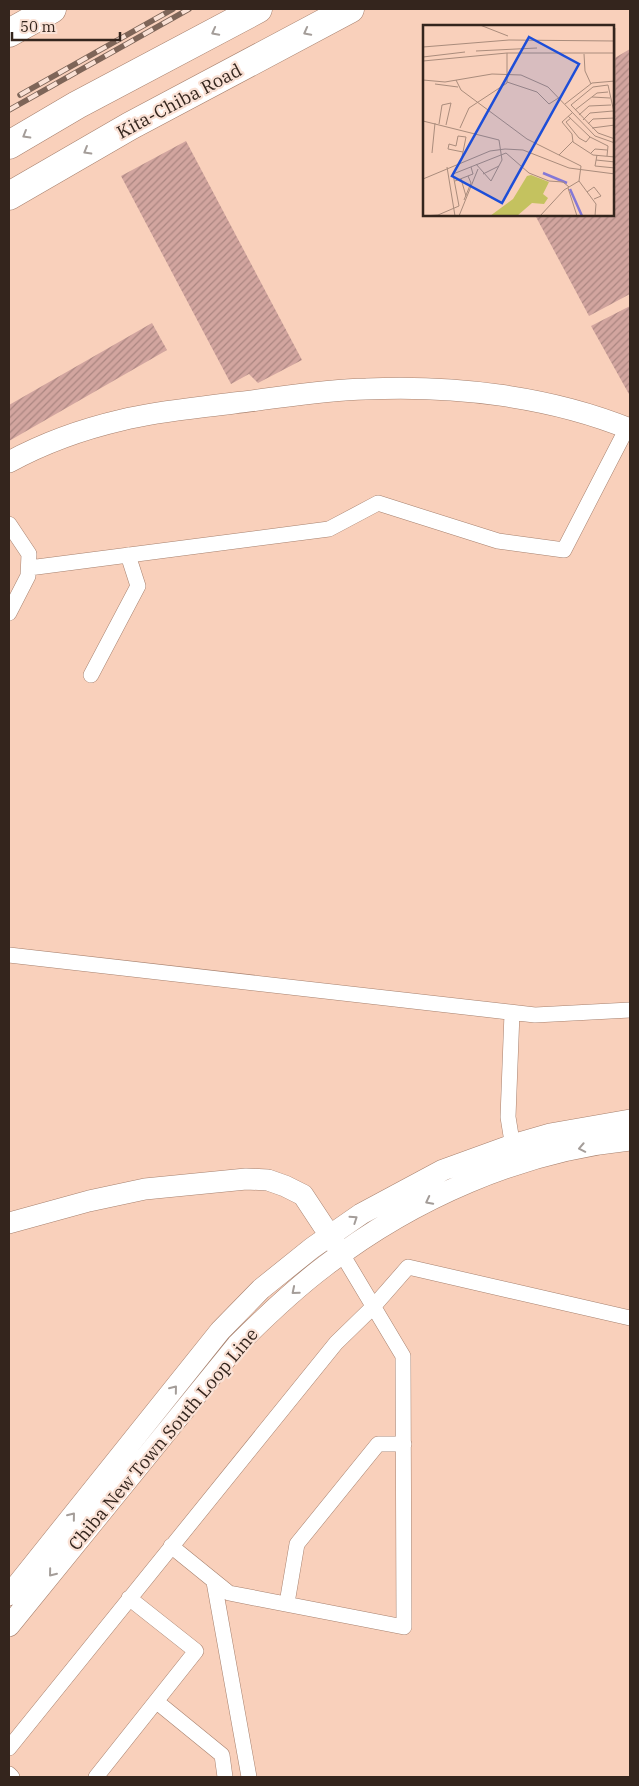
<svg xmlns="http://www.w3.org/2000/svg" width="639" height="1786" viewBox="0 0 639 1786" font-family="'IBM Plex Serif',serif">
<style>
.building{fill:url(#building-hatch)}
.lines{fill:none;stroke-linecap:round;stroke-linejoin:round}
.street-casing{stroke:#a7816e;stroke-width:16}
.secondary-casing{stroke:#a7816e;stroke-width:22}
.highway-casing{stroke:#a7816e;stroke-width:29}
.street{stroke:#fff;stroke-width:15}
.secondary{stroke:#fff;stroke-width:21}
.highway{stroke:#fff;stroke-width:28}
.rail-casing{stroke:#7e6558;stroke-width:5.5}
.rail{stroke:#fae1d5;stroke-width:4;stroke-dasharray:11;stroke-linecap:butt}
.oneway{stroke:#a49d99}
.labels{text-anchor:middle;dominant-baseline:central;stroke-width:4.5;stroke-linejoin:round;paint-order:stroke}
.street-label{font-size:18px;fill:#34251d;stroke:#fae1d5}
.inset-river{fill:none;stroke:#8478d6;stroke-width:2.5}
.inset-road{fill:none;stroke:#aa8c7c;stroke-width:1}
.view{fill:#1d4ed8;fill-opacity:0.15;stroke:#1d4ed8;stroke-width:2.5}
.inset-edge{fill:none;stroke:#34251d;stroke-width:2.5}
</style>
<defs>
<pattern id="building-hatch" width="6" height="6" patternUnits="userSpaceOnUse" patternTransform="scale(1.25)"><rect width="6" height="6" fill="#d2a59f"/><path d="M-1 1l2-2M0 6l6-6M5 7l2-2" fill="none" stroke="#ab8681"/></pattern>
</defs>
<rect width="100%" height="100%" fill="#f9d0bb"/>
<!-- building -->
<path class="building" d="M630,49V294L589,316L535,215H613V59Z
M186,141L302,360L258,383L249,374L231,384L121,176Z
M630,306V396L591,326Z
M152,323L167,350L9,441V405Z"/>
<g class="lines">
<!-- street casing -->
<g class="street-casing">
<path id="street" d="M9,524L29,554L28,576L9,613
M29,568L329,529L378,503L498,541L564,550L627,428
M91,675L138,586L128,555
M9,955L535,1015L630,1010
M512,1013L508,1117L514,1154
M171,1546L229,1593L404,1627L403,1356L342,1254
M214,1582L249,1777
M287,1603L297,1544L378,1444H404
M157,1702L222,1755L225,1777
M9,1748L336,1343L373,1307L408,1267L630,1318
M9,1774L12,1777
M96,1777L196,1651L129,1598"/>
</g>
<!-- secondary casing -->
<g class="secondary-casing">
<path id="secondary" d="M9,462C44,443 83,429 122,420C158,411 197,408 234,403C278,398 322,390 366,389C453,385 549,396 630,429
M9,1223L89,1201L145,1189L246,1179L268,1180L285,1186L303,1195L338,1248
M9,1595L220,1331L261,1289L312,1248L361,1214L443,1170L512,1145L550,1134L630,1120
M9,1626L237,1345C265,1317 293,1290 325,1266C412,1199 520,1151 630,1140"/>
</g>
<!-- highway casing -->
<g class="highway-casing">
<path id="highway" d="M9,33L52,9
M9,145L77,105L258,9
M9,196L130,126L350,9"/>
</g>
<!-- street -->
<use href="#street" class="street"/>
<!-- secondary -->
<use href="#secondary" class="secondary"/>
<!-- highway -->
<use href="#highway" class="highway"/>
<!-- rail casing -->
<g class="rail-casing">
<path id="rail" d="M20,95L173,9
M9,110L189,9"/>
</g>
<!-- rail -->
<use href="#rail" class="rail"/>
</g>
<!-- one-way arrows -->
<defs><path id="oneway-chevron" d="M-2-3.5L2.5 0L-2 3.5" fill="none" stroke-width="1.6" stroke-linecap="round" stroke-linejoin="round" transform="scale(1.25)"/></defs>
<g class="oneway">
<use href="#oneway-chevron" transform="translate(215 32) rotate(152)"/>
<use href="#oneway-chevron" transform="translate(307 32) rotate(152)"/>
<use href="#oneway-chevron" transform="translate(26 135) rotate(150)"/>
<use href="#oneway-chevron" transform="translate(87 151) rotate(150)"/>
<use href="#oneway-chevron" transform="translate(582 1148) rotate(169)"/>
<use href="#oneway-chevron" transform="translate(429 1201) rotate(153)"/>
<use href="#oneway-chevron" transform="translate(354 1219) rotate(-34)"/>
<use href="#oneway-chevron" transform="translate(295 1291) rotate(140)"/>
<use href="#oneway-chevron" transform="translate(174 1389) rotate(-51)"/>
<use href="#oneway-chevron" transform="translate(72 1516) rotate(-51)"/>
<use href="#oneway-chevron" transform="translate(52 1573) rotate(129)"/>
</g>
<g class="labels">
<!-- street labels -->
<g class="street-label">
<text transform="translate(179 101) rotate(-28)">Kita-Chiba Road</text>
<text transform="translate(163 1439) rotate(-50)">Chiba New Town South Loop Line</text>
</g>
</g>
<!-- overview -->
<g transform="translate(423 25)">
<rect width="191" height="191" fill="#f9d0bb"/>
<path d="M108,150L126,157L120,169L125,173L121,179L109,178L94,191H67L90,174L104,151Z" fill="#c4c25f"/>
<path class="inset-river" d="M120,148L144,158M147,164L159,191"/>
<path class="inset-road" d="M57,0L85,11M192,3V72M0,22L86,15L192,16M53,26L114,23M161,29L162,46L168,59M0,32L42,27M0,36L84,28H192M0,55L22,57L69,49L98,50L125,62L172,111L192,118M33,55L38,65L104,114L158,141L156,156L141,165L117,191M84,57L114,67L126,79L137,72M12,59L35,62M169,72L187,73M142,79L169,58L192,56M152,85L174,68L185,67M149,88L139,97L149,109L150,117L170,130L192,132M156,90L166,81L188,80M145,91L167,112L185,121L184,131M192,92L185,60L170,62L148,80L175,108L192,114M148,93L143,97L156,113L163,117L167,112M160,95L167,88L190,86M0,96L76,115L79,135L68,156L53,139M16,99L19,80L28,78L23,100M165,99L170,94L192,93M37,103L46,83L84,58V28M169,103L192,100M9,128L12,98M168,128L172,124L184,125M136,130L150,116M174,130L172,141L192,143M173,135L192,137M38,136L40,127L43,112L35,111L33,121L26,119L25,124L40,127M24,142L32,191M60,149L76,141M0,154L67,126L82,124L100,125L146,143L192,149M38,154L43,171M32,156L50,149L48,142M156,156L173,179L172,191M145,163L154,191M164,167L171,162L178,171L171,174M41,175L48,158L45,151M0,191L15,190L36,181L30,149L83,128L106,148L126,156L140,157L146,162M36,191L55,144"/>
<path class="view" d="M106,12L156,39L79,178L29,151Z"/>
<rect width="191" height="191" class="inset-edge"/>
</g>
<!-- border -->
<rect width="639" height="1786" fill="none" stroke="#34251d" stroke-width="20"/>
<!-- scale -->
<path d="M12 32v8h108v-8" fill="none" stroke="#34251d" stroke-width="2.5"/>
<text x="20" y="32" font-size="15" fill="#34251d" stroke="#fae1d5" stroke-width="4" paint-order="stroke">50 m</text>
</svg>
